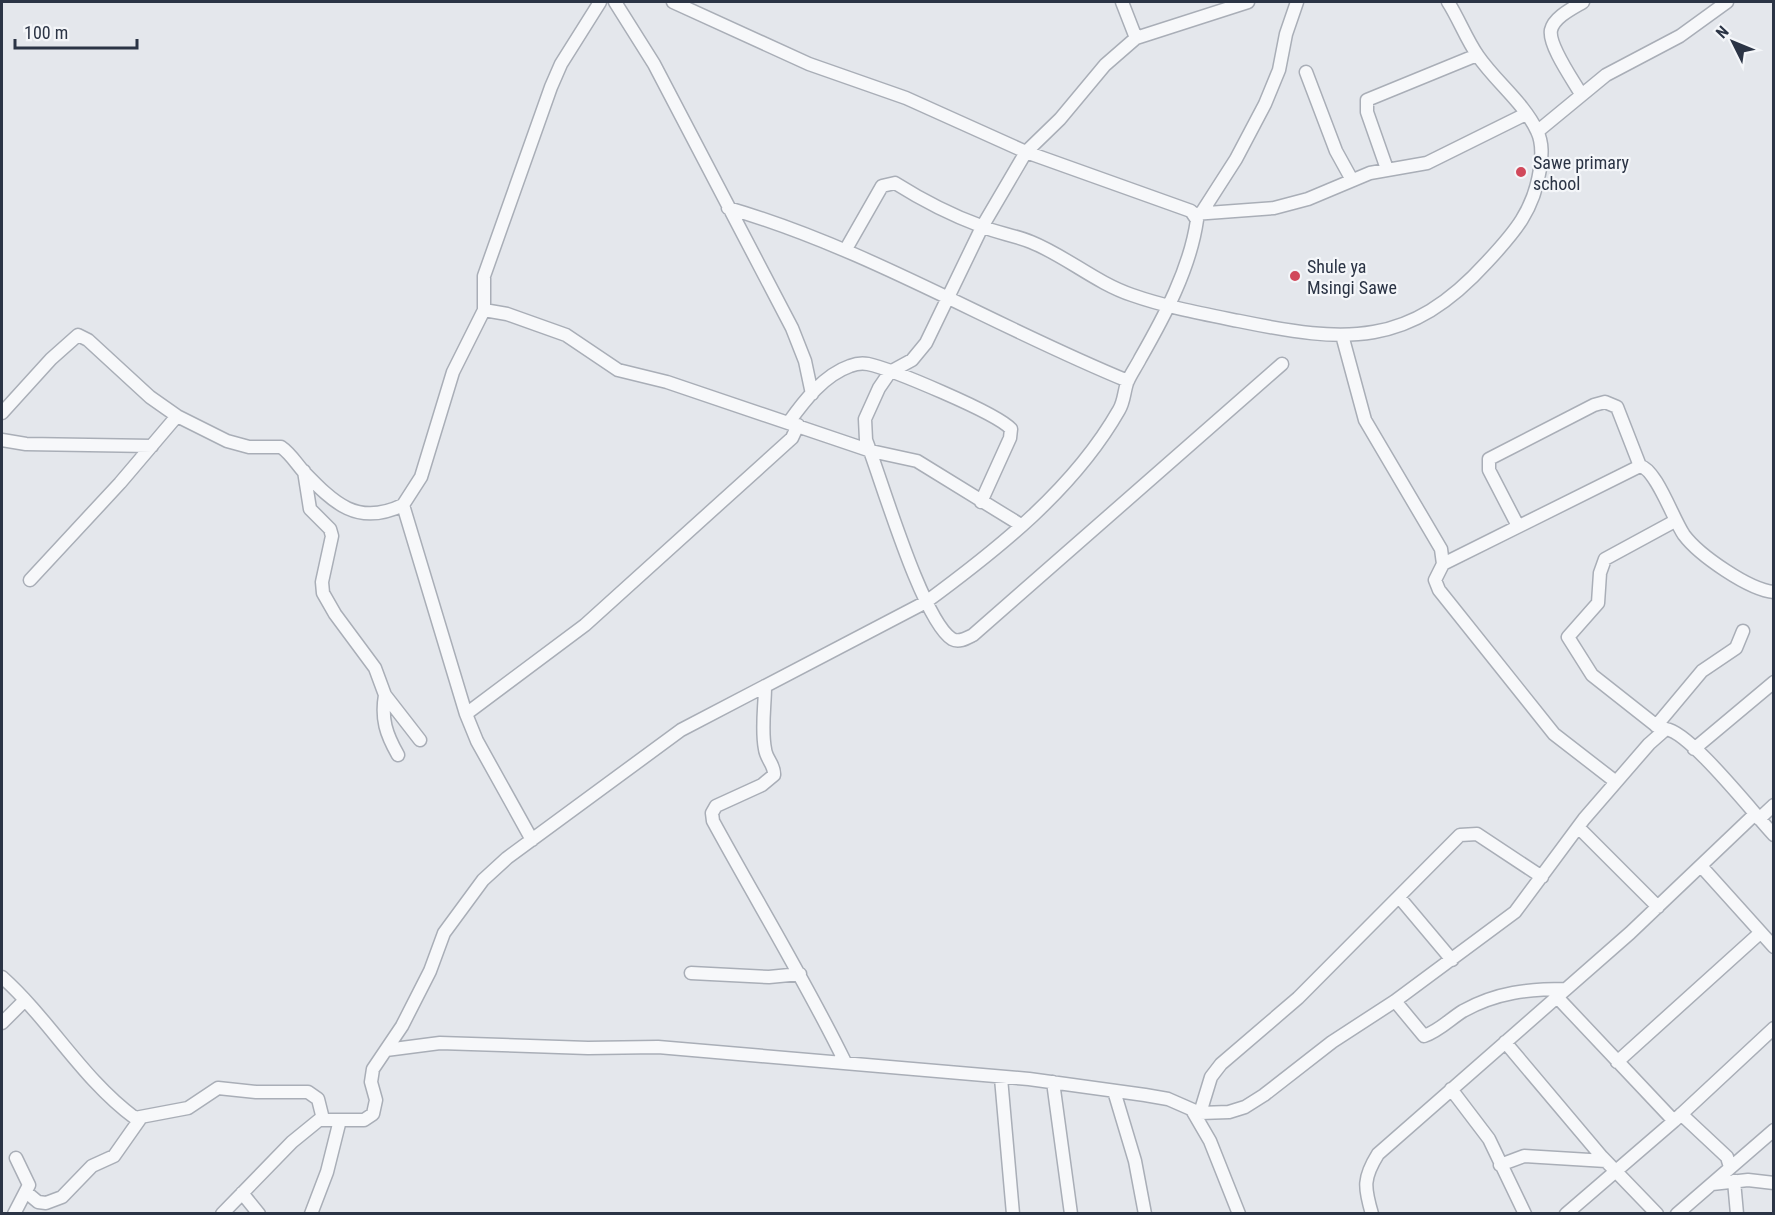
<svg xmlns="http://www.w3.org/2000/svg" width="1775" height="1215" viewBox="0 0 1775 1215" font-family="'Roboto Condensed',sans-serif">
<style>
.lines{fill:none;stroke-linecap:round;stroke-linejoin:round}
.minor-casing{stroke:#a9aeb7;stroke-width:15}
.minor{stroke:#f7f8fa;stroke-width:12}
.poi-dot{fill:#d1495b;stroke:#f4f6f9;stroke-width:2}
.labels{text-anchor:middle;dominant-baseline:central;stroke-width:4.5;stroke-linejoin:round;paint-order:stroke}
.poi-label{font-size:18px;fill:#2b3445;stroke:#f4f6f9;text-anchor:start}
</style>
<rect width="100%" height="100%" fill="#e4e7ec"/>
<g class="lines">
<!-- minor casing -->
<g class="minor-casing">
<path id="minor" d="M615,2L654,64L792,328L805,361L812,394
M1122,2L1136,38
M1248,2L1136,38L1105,65L1060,119L1026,152L982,227L926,343L912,360L890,372L879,388L865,419L866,440C881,478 922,620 952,639C959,643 967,638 973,635L1282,364
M1306,72L1336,151L1352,180
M1581,94C1573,80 1548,45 1551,30C1554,17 1573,8 1583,2
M1538,131L1606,75L1680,36L1727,2
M1387,169L1367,112V100L1477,55
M728,208C869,249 993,326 1128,381
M1202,212L1236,159L1265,104L1279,70L1286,34L1297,2
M1194,214L1274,208L1308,199L1370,173L1427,163L1526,114
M846,249L882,186L895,183C922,200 951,215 981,226C997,233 1014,235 1031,242C1066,256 1096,283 1132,295C1166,307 1204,314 1239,321C1346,343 1409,348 1487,262C1515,232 1534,210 1540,169C1542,156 1543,143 1537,131C1524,103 1496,82 1478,56C1466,39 1459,19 1448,2
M484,310L507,314L566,335L618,370L667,382L871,451L917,461L1021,525
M1342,335L1365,420L1441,549L1443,564L1435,580L1439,590L1554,734L1616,782
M2,413L51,359L78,335L88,340L150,397L177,416L120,483L30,580
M177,416L227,441L249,447H281C290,453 296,463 303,471C334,503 357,527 403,505L421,477L453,372L484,310V276L551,87L561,64L600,2
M789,422C804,401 824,375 850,366C855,364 863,363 868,364C891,369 997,413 1011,429L1010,438L981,502
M2,440L26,444L152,446
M304,471L310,509L330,529L332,536L322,582L323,593L335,614L375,668L385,695L420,740
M403,505L466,714L477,741L532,840
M1518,526L1489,470V459L1594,405L1605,402L1617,407L1640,466
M1443,564L1640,466C1656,469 1673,519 1684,535C1699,555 1749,590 1774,592
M765,686C765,706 761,729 765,749C766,759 775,765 774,775L762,785L716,806L712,813L713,821C757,902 805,980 845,1062
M385,695C381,719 386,734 398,755
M466,714L585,625L792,438L798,425
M1656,726L1702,671L1736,648L1743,631
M1663,731L1592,675L1568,637L1598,603L1600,573L1605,559L1675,521
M1694,749L1774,682
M1759,819L1774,805
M1578,827L1658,907
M1701,866L1774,947
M1399,897L1452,960
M691,973L769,977L800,974
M2,977C50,1020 82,1079 135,1118L188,1108L218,1088L256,1092H308L318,1099L323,1119
M1557,997L1674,1121
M1395,1001L1424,1036C1439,1031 1450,1019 1463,1011C1497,992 1529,989 1566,989
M2,1023L25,1000
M1505,1042L1602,1157L1657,1214
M386,1050L440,1043L588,1048L658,1047L1029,1079L1145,1095L1168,1099L1200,1113L1229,1112L1245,1107L1264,1095L1332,1042L1395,1001L1515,912L1584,819L1649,744L1666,729C1690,732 1754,814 1774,835
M1617,1062L1760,933
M1001,1078L1013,1214
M1053,1082L1071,1214
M1451,1089L1489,1139L1525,1214
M1114,1091L1135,1161L1145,1214
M1192,1110L1210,1141L1239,1214
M1200,1113L1211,1077L1221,1064L1298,998L1460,835L1477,834L1542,877
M1681,1114L1727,1157L1730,1167
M1500,1165L1524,1156L1606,1161
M1734,1181L1737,1214
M1712,1184L1748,1180L1774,1183
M26,1192L38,1202L46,1203L62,1197L92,1166L114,1156L140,1119
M242,1193L259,1214
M14,1214L29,1185L16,1158
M222,1214L292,1142L319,1120H364L373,1114L376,1100L371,1082L373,1069L402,1026L430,971L444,933L483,880L507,858L681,730L926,602C998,549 1074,489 1119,410C1124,402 1124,392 1127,383C1130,375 1136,367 1140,359C1164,317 1190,269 1197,220L1191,211L1026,152L906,98L809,64L673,2
M311,1214L327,1172L340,1120
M1372,1214C1364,1187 1363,1178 1378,1154L1630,933L1755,814
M1566,1214L1674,1121L1774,1028
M1677,1214L1774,1130"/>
</g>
<!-- minor -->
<use href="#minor" class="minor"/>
</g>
<!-- markers -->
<g class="poi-dot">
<circle cx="1521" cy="172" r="6"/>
<circle cx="1295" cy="276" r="6"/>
</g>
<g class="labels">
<!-- poi labels -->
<g class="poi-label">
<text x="1533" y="162">Sawe primary<tspan x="1533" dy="21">school</tspan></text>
<text x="1307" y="266">Shule ya<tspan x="1307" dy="21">Msingi Sawe</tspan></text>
</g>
</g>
<!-- border -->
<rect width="1775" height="1215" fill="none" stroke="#2b3445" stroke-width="6"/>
<!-- north arrow -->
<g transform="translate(1733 42) rotate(313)" stroke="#f4f6f9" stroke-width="4.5" paint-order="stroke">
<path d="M0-4.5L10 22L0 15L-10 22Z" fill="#2b3445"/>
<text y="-9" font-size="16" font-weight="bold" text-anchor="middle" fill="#2b3445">N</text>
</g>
<!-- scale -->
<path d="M15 39v9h122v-9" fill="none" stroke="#2b3445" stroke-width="3"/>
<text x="24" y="39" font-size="18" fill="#2b3445" stroke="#f4f6f9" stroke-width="4.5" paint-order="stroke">100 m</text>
</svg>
